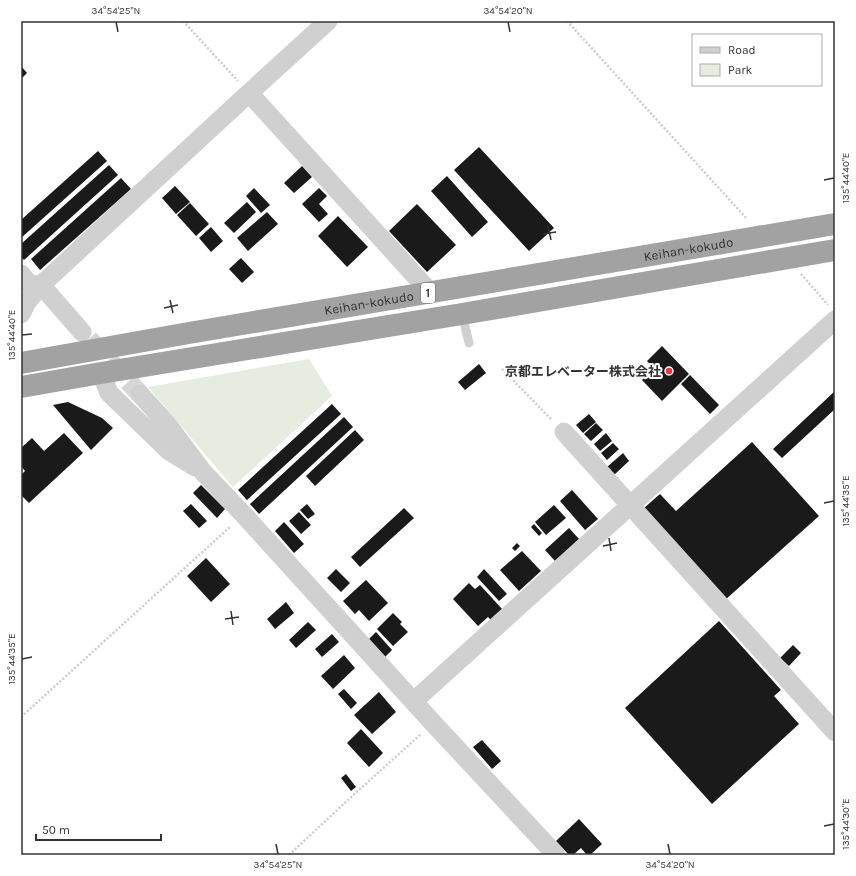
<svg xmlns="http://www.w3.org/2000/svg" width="856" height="876" viewBox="0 0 856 876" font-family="Karla,'Noto Sans JP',sans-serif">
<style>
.green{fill:#e6ecdf}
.building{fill:#1a1a1a}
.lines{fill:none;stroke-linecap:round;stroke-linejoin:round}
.minor-tunnel{stroke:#d6d6d6;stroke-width:19;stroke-dasharray:19 10;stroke-linecap:butt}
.path{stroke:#cdcdcd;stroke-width:2.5;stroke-dasharray:2 2;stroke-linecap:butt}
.service{stroke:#d0d0d0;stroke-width:9}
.minor{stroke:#d0d0d0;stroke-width:19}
.trunk{stroke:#a2a2a2;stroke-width:22}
.ticks{fill:none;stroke:#333;stroke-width:1.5}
.poi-dot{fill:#e63946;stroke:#fff;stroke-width:1.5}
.labels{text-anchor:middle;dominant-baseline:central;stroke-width:4;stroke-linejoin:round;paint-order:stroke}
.shield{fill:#fff;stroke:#707070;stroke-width:1}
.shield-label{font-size:12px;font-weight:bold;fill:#333}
.street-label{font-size:13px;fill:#333;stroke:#fff}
.poi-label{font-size:13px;font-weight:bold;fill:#333;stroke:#fff;text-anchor:end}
.neatline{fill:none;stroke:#333;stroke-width:1.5}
.ticks-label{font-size:10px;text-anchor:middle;fill:#333}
</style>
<rect width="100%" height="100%" fill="#fff"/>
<!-- green -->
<path class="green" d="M309,359L332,396L233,487L148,387Z"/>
<!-- building -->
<path class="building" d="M21,66L27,73L21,79Z
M479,147L554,228L529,251L454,170Z
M98,151L107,161L21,238V220Z
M109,165L118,175L24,260L21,257V244Z
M302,166L312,177L294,193L284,183Z
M447,176L488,222L472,237L431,191Z
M121,178L131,189L40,270L31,259Z
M175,186L190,202L176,214L162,198Z
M254,188L270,205L261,213L246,196Z
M319,188L327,196L319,204L328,214L319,222L302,204Z
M247,202L256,212L234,233L224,223Z
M190,203L209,224L196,236L177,215Z
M417,204L456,245L427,272L389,231Z
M267,212L278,224L248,251L237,238Z
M338,216L368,247L347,267L318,236Z
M211,227L223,241L211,252L199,238Z
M241,258L254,272L242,283L229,269Z
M662,346L689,374L662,401L642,380L654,368L647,361Z
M479,364L486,373L465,390L458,382Z
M690,375L719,405L710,414L681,384Z
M835,391V409L782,458L773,449Z
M68,402L102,418L113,428L91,450L53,405Z
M332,404L341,414L247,500L238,490Z
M589,414L596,422L583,433L576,425Z
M344,417L353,427L259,514L250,504Z
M596,423L603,430L591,441L584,434Z
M355,430L364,440L315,486L306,476Z
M64,433L83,453L29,503L21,495V475L25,471L21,466V448L32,438L44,451Z
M606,433L612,441L600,451L594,444Z
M752,442L819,516L725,600L644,508L660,494L676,511Z
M613,443L619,449L607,460L601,453Z
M623,453L629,461L614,475L607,467Z
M201,485L225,509L217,518L193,493Z
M572,490L598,519L585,530L560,501Z
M191,504L207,521L199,528L183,511Z
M307,504L315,514L308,519L300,510Z
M554,505L566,518L546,535L535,522Z
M404,508L414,518L360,567L351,557Z
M299,512L311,525L301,534L289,521Z
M284,522L304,544L294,553L275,531Z
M534,524L542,533L539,536L531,527Z
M569,528L579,539L555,561L545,550Z
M517,543L520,546L515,551L512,548Z
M522,551L541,571L519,591L500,570Z
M206,558L230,584L211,602L187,576Z
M336,569L350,583L341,592L327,578Z
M484,569L507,594L499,601L477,577Z
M366,580L388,603L369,621L359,610L355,614L343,601Z
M469,583L475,589L480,585L503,610L491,620L488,617L478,626L453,599Z
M286,602L294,613L275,629L267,619Z
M393,613L402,622L400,624L408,632L393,646L377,629Z
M719,621L781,690L774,696L799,724L712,804L625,708Z
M308,622L316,630L296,648L289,640Z
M376,632L392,650L384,658L368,640Z
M332,634L339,642L322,657L315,649Z
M793,645L801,653L789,666L780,658Z
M344,655L355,668L333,689L321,676Z
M344,689L357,703L351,709L338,694Z
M379,692L396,712L372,734L354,715Z
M361,729L383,753L369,767L347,743Z
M482,740L501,761L492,769L473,747Z
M346,774L356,787L351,791L341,778Z
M579,819L602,844L590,855H587L581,848L573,855H569L556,841Z"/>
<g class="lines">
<!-- minor-tunnel -->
<path class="minor-tunnel" d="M89,339L140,394"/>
<!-- path -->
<path class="path" d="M183,21L238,81
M567,21L747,219
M801,274L828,305
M502,369L552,420
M21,717L231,526
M289,855L349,799L421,734"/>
<!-- service -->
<path class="service" d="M462,314L469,343"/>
<!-- minor -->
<path class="minor" d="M249,93L430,292
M21,274L29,284L41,285L82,332
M21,314L27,302L41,285L249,93L328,21
M101,373L109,393L169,451L195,467
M140,394L167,424L203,472L244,515L433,723L556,855
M564,432L835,732
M414,701L835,320"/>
<!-- trunk -->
<g class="trunk">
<path id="s1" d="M21,363L183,334L835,224"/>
<path d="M21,387L101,373L462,314L835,250"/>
</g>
</g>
<!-- ticks -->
<path class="ticks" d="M116,22L118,32M508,22L510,32M824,180L834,178M548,226L551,240M543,234L556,232M170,300L173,313M164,308L178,305M22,335L32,334M824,503L834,501M609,538L611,551M603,546L617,543M231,611L233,625M225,619L239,617M22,659L32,657M824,826L834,824M276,844L278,854M668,844L670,854"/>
<!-- markers -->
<circle class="poi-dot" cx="669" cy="371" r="4"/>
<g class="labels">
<!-- shield labels -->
<rect class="shield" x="421" y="283" width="14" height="20" rx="3"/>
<g class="shield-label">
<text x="428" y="293">1</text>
</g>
<!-- street labels -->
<g class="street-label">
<text stroke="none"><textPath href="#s1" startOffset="677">Keihan-kokudo</textPath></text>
<text stroke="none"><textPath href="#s1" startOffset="353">Keihan-kokudo</textPath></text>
</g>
<!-- poi labels -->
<g class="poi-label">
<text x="661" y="371">京都エレベーター株式会社</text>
</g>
</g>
<!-- border -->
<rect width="856" height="876" fill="none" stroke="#ffffff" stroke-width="44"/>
<!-- legend -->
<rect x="692" y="34" width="130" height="52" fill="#ffffff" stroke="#adadad"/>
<rect x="700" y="47" width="20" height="6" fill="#d0d0d0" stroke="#adadad"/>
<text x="728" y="54" font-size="12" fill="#333333">Road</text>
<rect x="700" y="64" width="20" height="12" fill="#e6ecdf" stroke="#adadad"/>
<text x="728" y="74" font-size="12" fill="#333333">Park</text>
<!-- scale -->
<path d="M36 834v6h125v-6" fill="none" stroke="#333333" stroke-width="2"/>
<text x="42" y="834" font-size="12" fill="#333333" stroke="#ffffff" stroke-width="3" paint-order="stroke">50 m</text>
<rect x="22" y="22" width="812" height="832" class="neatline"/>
<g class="ticks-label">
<text x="116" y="14">34°54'25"N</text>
<text x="508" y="14">34°54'20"N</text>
<text transform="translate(845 178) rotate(-90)" y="4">135°44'40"E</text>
<text transform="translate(11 335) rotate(-90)" y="4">135°44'40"E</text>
<text transform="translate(845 501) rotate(-90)" y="4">135°44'35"E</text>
<text transform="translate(11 659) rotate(-90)" y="4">135°44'35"E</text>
<text transform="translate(845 824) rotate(-90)" y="4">135°44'30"E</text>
<text x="278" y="868">34°54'25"N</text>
<text x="670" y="868">34°54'20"N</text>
</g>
</svg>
